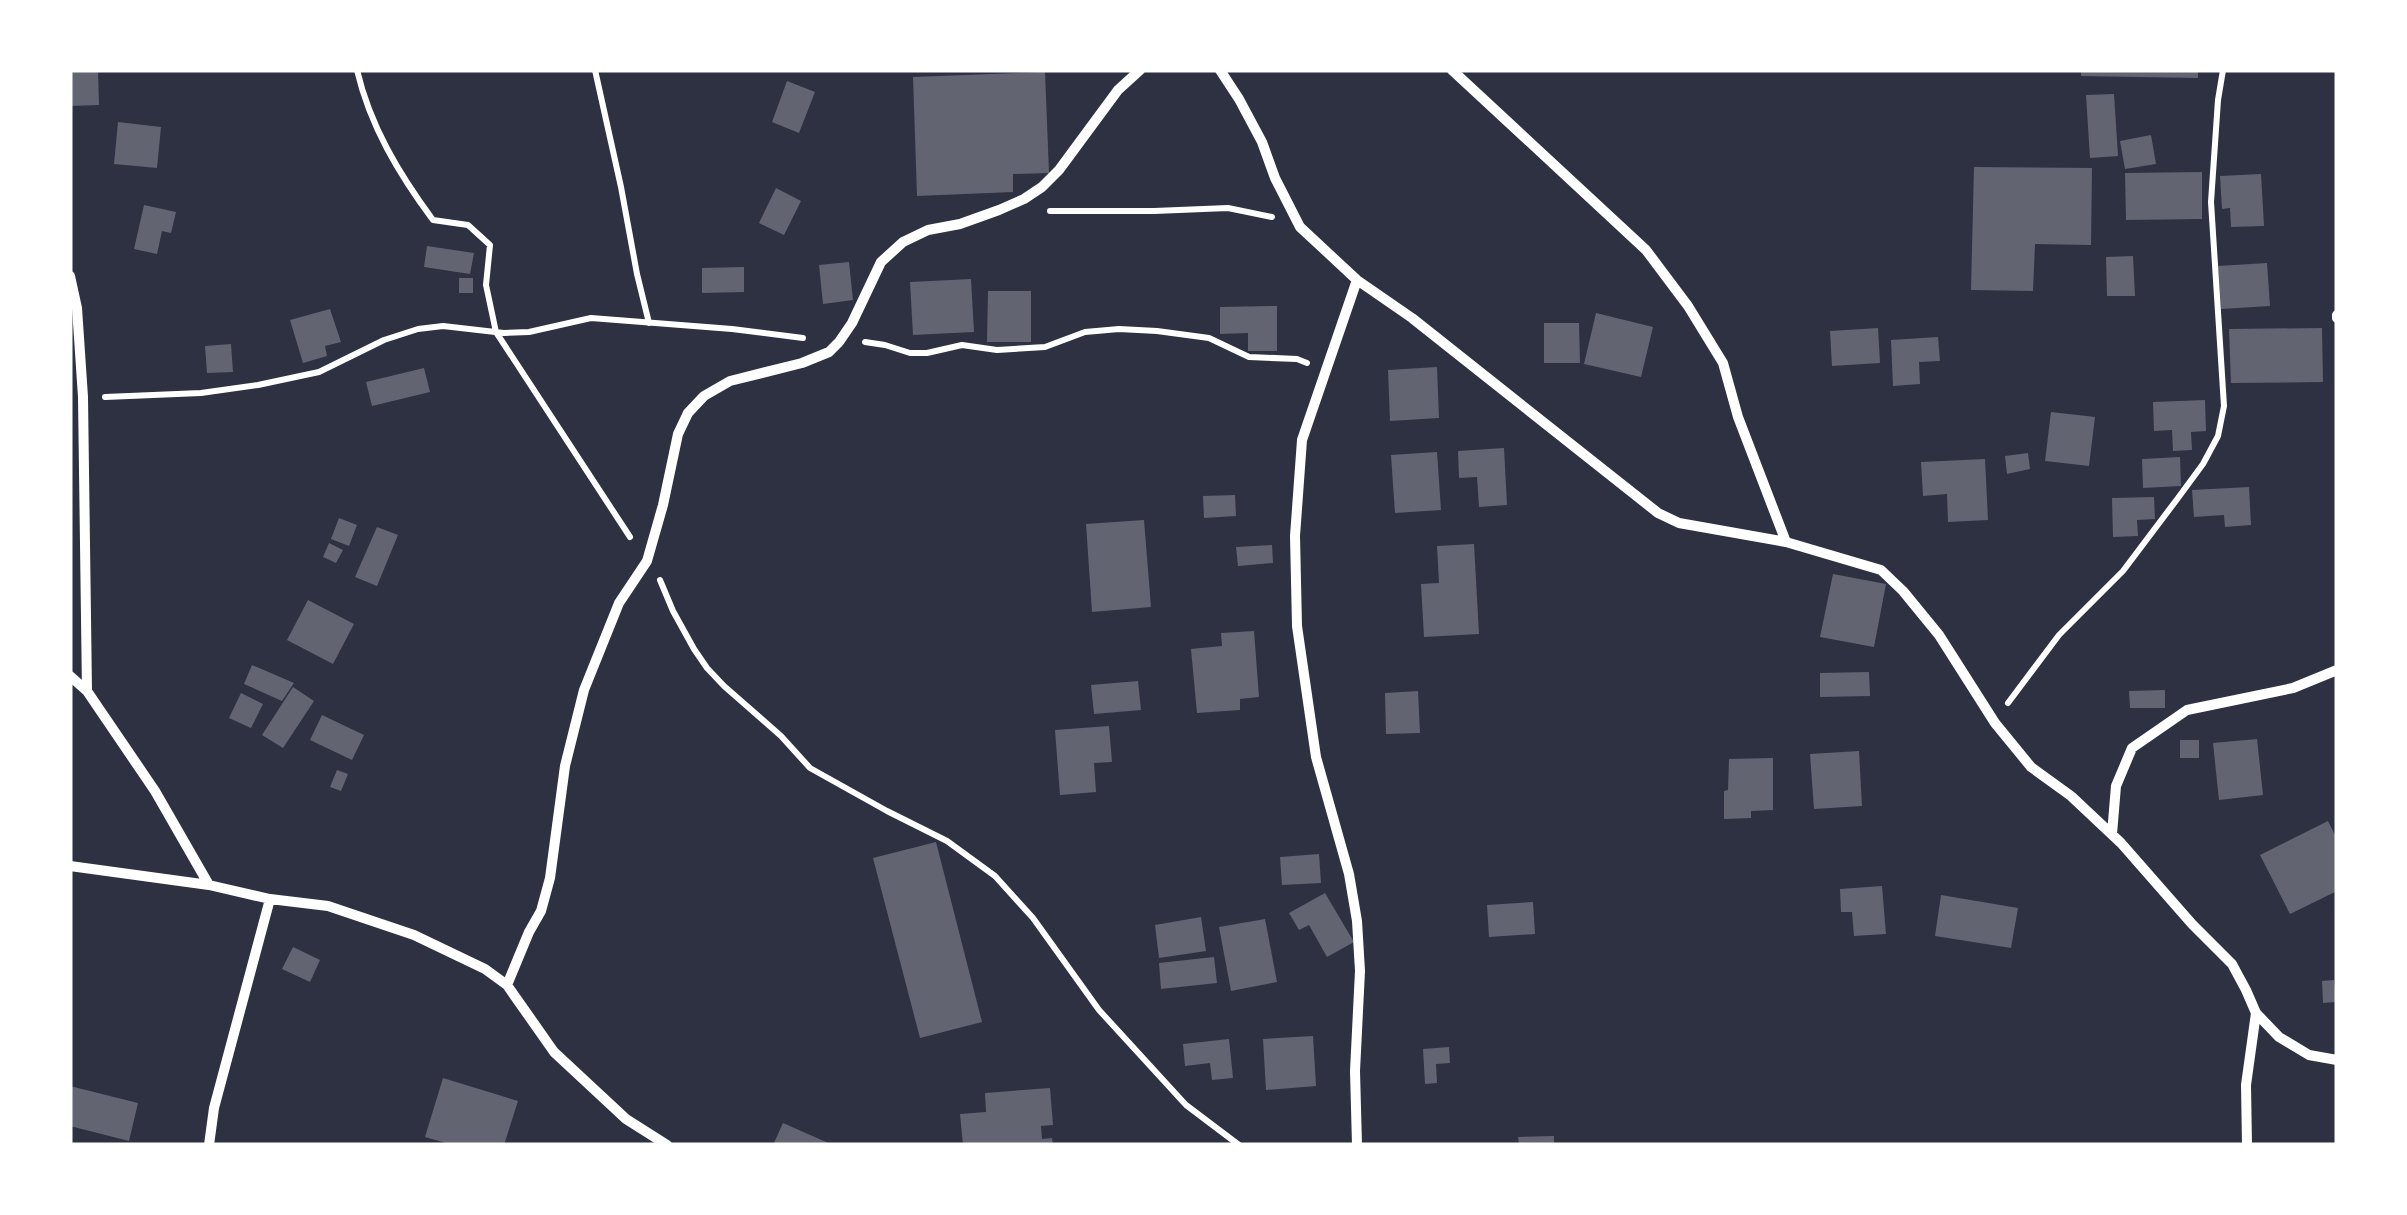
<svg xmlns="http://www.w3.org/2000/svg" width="2407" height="1215" viewBox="0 0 2407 1215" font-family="'Open Sans',sans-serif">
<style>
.building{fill:#626471}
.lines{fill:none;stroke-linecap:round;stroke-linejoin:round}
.path{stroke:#fff;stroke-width:6}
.minor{stroke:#fff;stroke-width:10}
</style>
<rect width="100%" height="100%" fill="#2d3142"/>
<!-- building -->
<path class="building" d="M70,70H98L99,105L70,106Z
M2081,70H2198V78L2081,76Z
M1045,72L1049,173L1013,174V192L917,196L913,77Z
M787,81L815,92L799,133L772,122Z
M2114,94L2118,156L2090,158L2086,95Z
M118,122L161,127L157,168L114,164Z
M2151,135L2156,164L2125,169L2120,141Z
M1974,167L2092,168L2091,245L2035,244L2033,291L1971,290Z
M2202,172V219L2126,220L2125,173Z
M2261,174L2264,226L2231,227L2230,208L2222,209L2220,176Z
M776,188L801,201L784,235L759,223Z
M144,205L176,212L171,233L162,231L157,254L134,249Z
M427,246L474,253L470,274L424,267Z
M2133,256L2135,296H2107L2106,257Z
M849,262L853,300L823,304L819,265Z
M2267,263L2270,306L2221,309L2218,266Z
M744,267V292L702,293V268Z
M459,278H473V293H459Z
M971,279L974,332L913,335L910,282Z
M988,291H1031V342H987Z
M1277,306V351H1248V333L1220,334V307Z
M330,309L341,342L325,346L327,356L303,363L290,320Z
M1596,313L1653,327L1641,377L1584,364Z
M1544,323H1579L1580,363H1544Z
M1878,328L1880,363L1832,366L1830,331Z
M2322,328L2323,382L2231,383L2229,329Z
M1938,337L1940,361L1919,362L1920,384L1893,386L1891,340Z
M231,344L233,372L207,373L205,346Z
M1437,367L1439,418L1390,421L1388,370Z
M424,368L430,392L372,406L366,382Z
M2205,400L2206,431L2191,432L2192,450L2173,451L2172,430L2154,431L2153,402Z
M2051,412L2095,417L2089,466L2045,461Z
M1504,448L1507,505L1479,507L1477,477L1459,478L1458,451Z
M1437,452L1441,510L1395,513L1391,455Z
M2028,453L2030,469L2007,474L2005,456Z
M2180,457L2181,486L2143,488L2142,459Z
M1985,459L1988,520L1948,522L1947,494L1923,496L1921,462Z
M2249,487L2251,525L2225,527L2224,515L2194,517L2192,490Z
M1235,495L1236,516L1204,518L1203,496Z
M2154,497L2155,519L2137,520L2138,536L2113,537L2112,498Z
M339,518L357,525L349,546L331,539Z
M1144,520L1151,607L1092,612L1086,524Z
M377,527L398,535L377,586L355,577Z
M329,543L343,550L336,563L323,557Z
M1474,544L1479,634L1424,637L1421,584L1439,583L1437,546Z
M1272,545L1273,563L1238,566L1236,547Z
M1833,574L1886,584L1874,647L1820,637Z
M308,600L354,624L333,664L287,640Z
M1254,631L1259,697L1240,699V710L1197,713L1191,649L1222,646L1221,633Z
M252,665L294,683L282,701L244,684Z
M1869,672L1870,696L1820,697V673Z
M1138,681L1141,710L1094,714L1091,685Z
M293,687L314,701L283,748L262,735Z
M2165,690V708H2130L2129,691Z
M1418,691L1420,733L1386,734L1385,693Z
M241,693L263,704L251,728L229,718Z
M322,715L364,735L352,760L310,740Z
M1109,726L1112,762L1094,763L1096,792L1060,795L1055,730Z
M2257,739L2263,795L2219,800L2213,743Z
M2180,740H2199V758H2180Z
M1859,751L1862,806L1814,809L1810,754Z
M1773,758V810L1751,811V818L1724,819V791L1728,790L1729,759Z
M337,770L348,774L341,791L330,787Z
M2328,821L2337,839V891L2290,914L2260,855Z
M936,842L982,1022L920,1038L873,858Z
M1319,854L1321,883L1282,885L1280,857Z
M1882,886L1886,934L1854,936L1852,912H1841L1840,889Z
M1325,893L1354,942L1327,957L1309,925L1299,930L1289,913Z
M1941,895L2018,908L2011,948L1935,936Z
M1533,902L1535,934L1489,937L1487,905Z
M1201,917L1206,951L1159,958L1155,925Z
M1265,919L1277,982L1231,991L1219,927Z
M293,947L320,960L310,982L282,969Z
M1214,957L1217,983L1161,989L1159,963Z
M2334,980L2336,1002L2323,1003L2322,981Z
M1313,1036L1316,1086L1266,1090L1263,1039Z
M1229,1039L1233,1078L1212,1080L1210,1063L1185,1066L1183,1044Z
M1449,1047L1450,1063L1436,1064L1437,1083L1425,1084L1423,1049Z
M443,1078L518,1101L504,1145H453L425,1137Z
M70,1086L138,1103L129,1141L70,1126Z
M1050,1088L1053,1125L1041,1126L1042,1139L1052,1138L1053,1145H963L960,1114L986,1112L985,1093Z
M783,1123L833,1145H773Z
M1554,1136V1145H1519L1518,1137Z"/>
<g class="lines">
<!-- path -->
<path class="path" d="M357,70C370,126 399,174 433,220L468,225L490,245L486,285L496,332L630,537
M595,70L621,187L637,274L649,323
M1050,211H1154L1228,208L1272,217
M865,342L885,345L910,353H927L962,345L997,350L1045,347L1085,332L1119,329L1157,331L1209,338L1249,357L1297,359L1307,363
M105,397L201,393L258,385L319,372L384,340L418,329L443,326L504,333L529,332L591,318L732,329L803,338
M660,580L673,611L694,649L707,668L724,686L781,736L810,768L887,811L947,841L995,876L1033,918L1099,1010L1186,1105L1239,1145
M2008,703L2059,635L2123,571L2178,498L2203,464L2218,436L2224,406L2211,202L2218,100L2223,70"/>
<!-- minor -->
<path class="minor" d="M1220,70L1239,99L1262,142L1275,178L1300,227L1357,280L1412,318L1658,513L1679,523L1786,542L1881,570L1903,591L1939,635L1995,723L2031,767L2071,796L2121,843L2192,924L2232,964L2246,990L2256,1013L2279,1037L2309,1055L2337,1060
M1452,70L1646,250L1688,306L1723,363L1738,417L1786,542
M70,276L77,308L83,397L87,691L155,791L209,885
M2337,315V318
M70,676L87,691
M2112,834L2116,786L2132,748L2187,710L2293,688L2337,670
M70,866L209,885L270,899L328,906L414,935L485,969L507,985L554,1052L626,1119L667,1145
M507,985L529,932L541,911L550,878L565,766L584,690L619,603L647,561L663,505L678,434L688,413L704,396L730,381L802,363L829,352L839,342L852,323L881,262L903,242L928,230L960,224L999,210L1024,199L1042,187L1059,170L1118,90L1140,70
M209,1145L214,1108L270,899
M1357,1145L1355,1071L1360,971L1357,921L1349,874L1316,757L1297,626L1295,536L1302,440L1357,280
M2247,1145L2246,1085L2256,1013"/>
</g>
<!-- border -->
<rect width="2407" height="1215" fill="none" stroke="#ffffff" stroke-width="145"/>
</svg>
